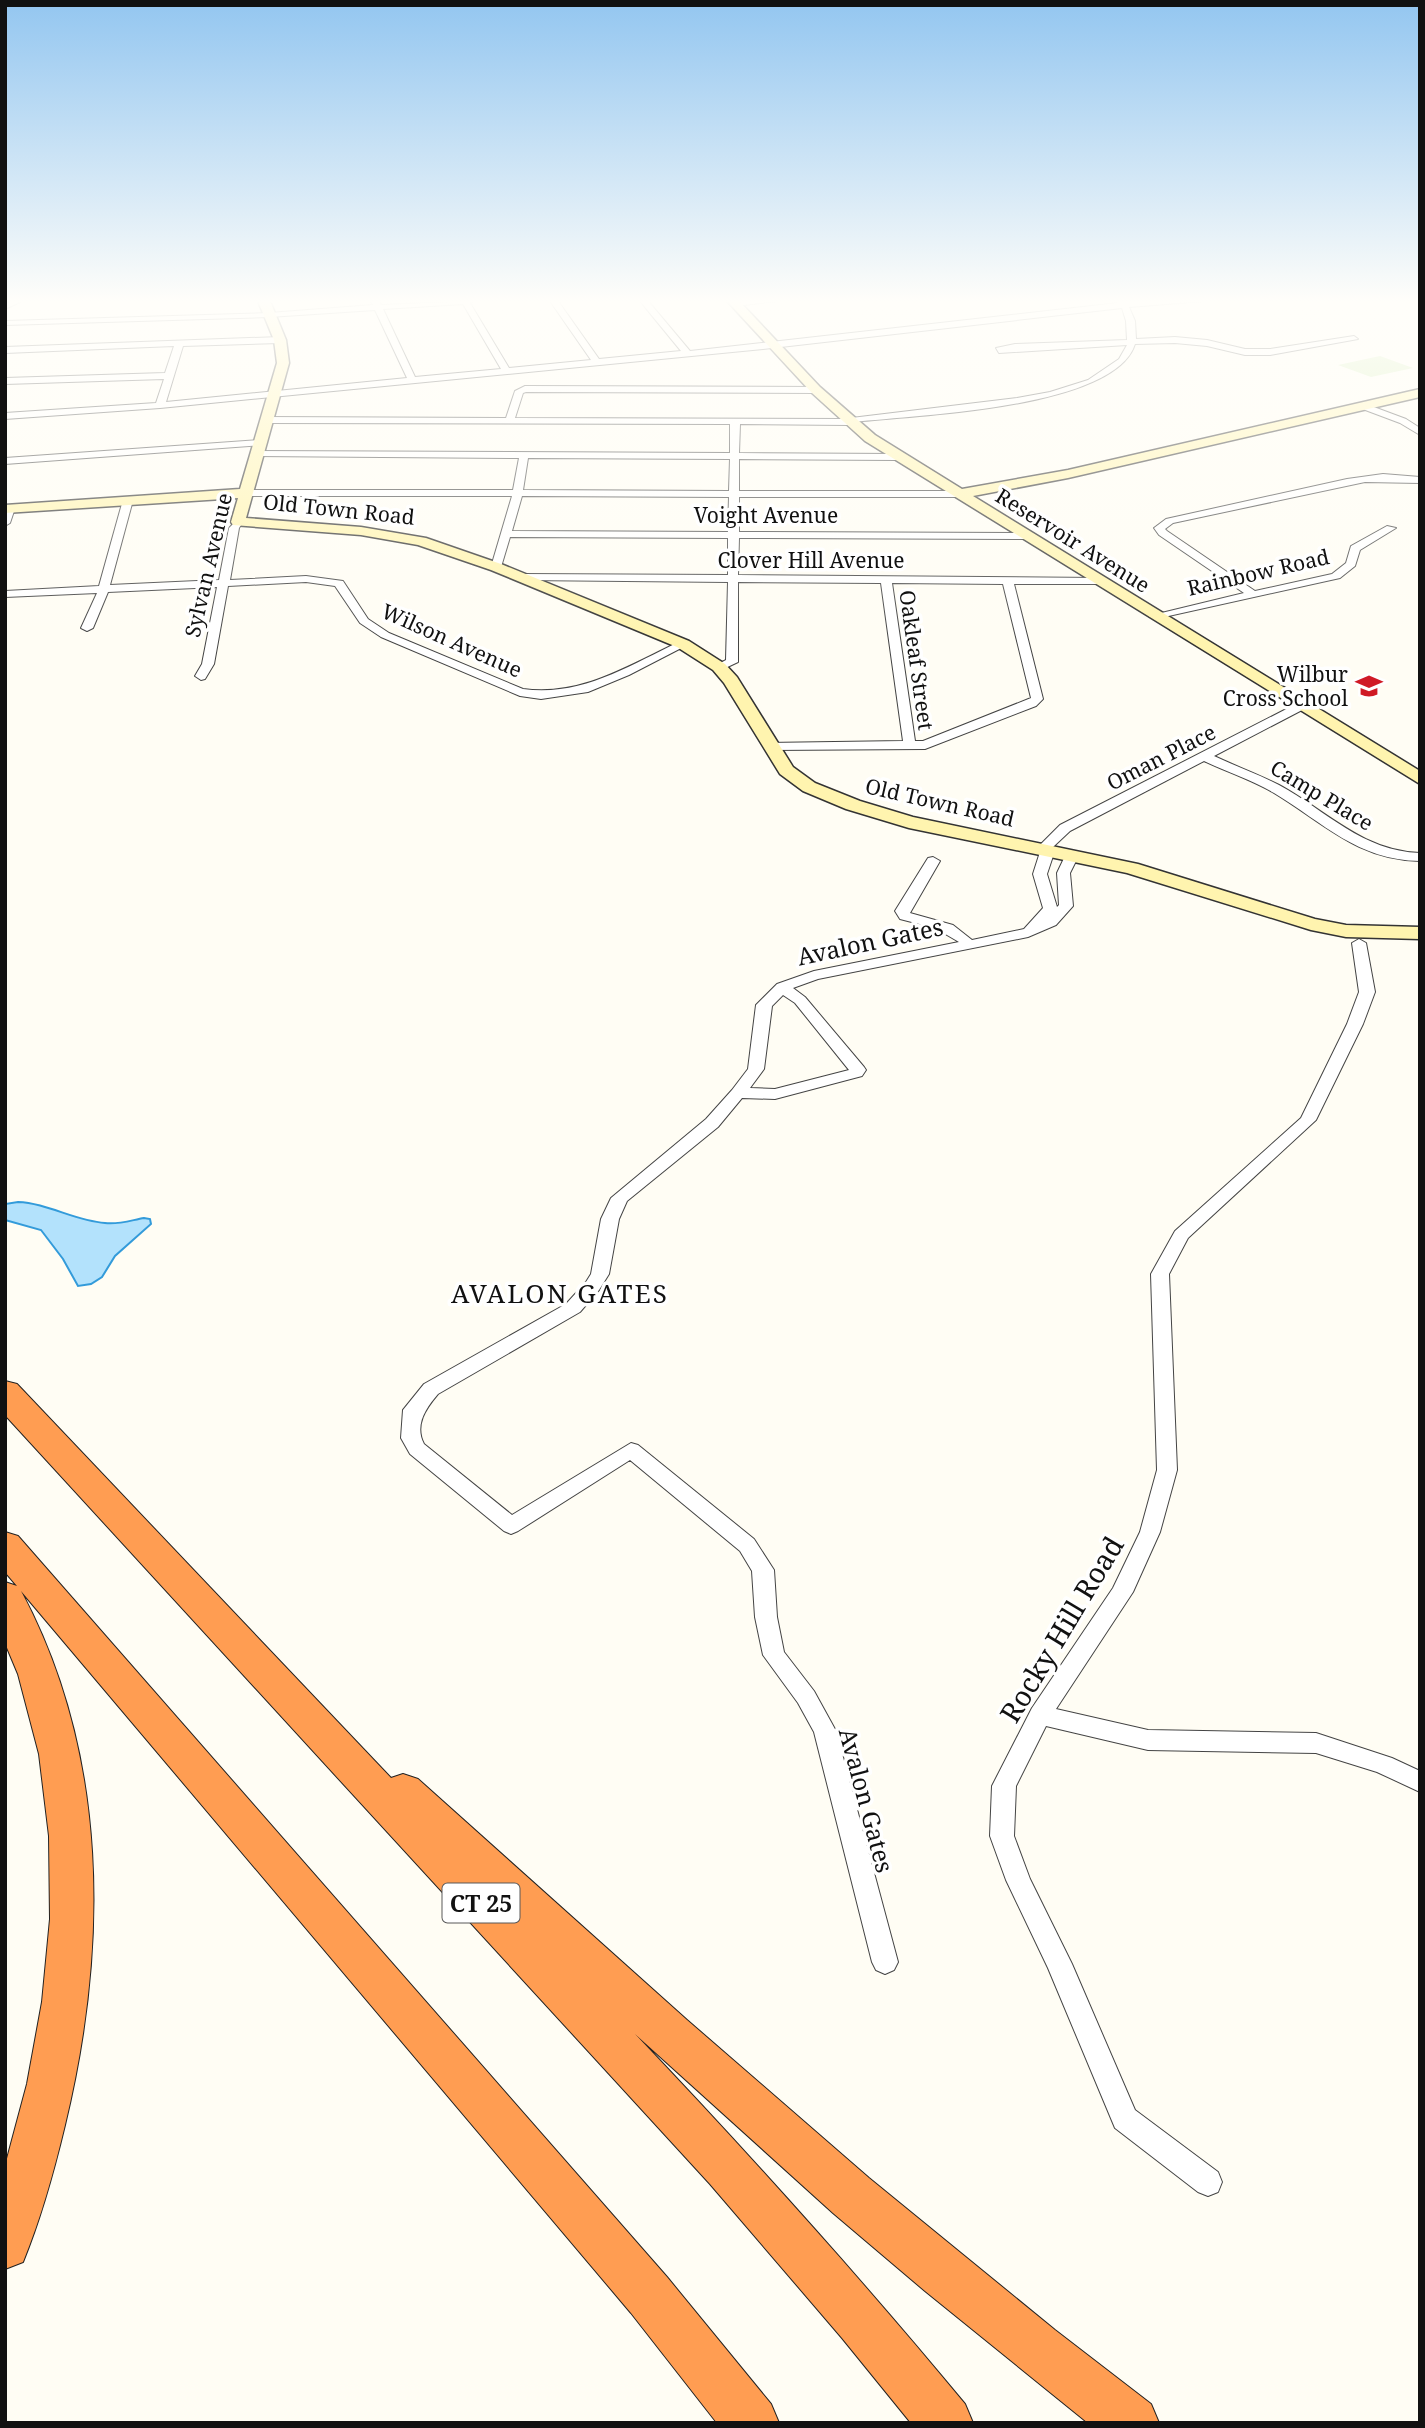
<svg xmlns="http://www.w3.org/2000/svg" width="1425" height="2428" viewBox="0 0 1425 2428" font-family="'Noto Serif',serif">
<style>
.green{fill:#d6eeb9}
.water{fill:#b3e2fc;stroke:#339bda;stroke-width:2}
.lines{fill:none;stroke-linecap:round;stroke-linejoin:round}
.street-casing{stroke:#444;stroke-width:2}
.secondary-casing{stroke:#333;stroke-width:3}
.highway-casing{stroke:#222;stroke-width:2}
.street{fill:#fff;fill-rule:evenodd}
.secondary{fill:#fff4af;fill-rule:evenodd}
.highway{fill:#ff9d52;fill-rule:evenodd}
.labels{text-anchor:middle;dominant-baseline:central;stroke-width:7;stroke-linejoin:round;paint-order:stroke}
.far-street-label{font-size:21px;fill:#111;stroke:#fff}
.far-poi-label{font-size:21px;fill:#111;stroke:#fff;text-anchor:end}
.shield{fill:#fff;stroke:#585858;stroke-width:2}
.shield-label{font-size:23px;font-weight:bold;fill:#111}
.street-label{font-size:24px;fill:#111;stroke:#fff}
.neighbourhood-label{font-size:26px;letter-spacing:2px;fill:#111;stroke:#fff}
.near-street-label{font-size:28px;fill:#111;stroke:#fff}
</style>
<rect width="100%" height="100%" fill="#fffdf4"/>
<!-- green -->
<path class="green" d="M1380,356L1413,368L1371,377L1338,365Z"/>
<!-- water -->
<path class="water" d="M18,1202C47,1203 75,1221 105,1223C118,1225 132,1220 144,1218L150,1219L151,1224L115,1256L102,1277L91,1284L78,1286L63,1259L41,1230L5,1220V1204Z"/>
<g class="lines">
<!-- street casing -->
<g class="street-casing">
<path id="street" d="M11,301H22L5,309V304Z
M371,301H379L381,305L473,301L470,303L509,368L591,360L550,301H558L599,359L681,351L640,301H648L690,351L1118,303L1116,301H1204L1129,307L1135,321L1136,339L1175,337L1207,340L1245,349H1270L1354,336L1358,339L1270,355H1245L1207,346L1175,343L1135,344C1115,409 915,415 854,422L849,425L740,424L739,453L897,454L902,457L897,460L739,459V491H959L964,494L959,497H739V532L1025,533L1030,536L1025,539L739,538L738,575L1098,578L1103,581L1098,584H1014L1043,699L1036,706L925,749L770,750L766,749V743L903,741L881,583L738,582V662L719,671L713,667L726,660L728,582L523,580L518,577L523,574L728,575V538L510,537L501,567L496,570L491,567L512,496H245L240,493L245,490H513L519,458L253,456L251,454L256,451L730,453V424L266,423L261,420L266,417L506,418L515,391L525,386L816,387L820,390L816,393L526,392L523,393L515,418L843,419L1017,398L1050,392L1088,380L1119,359L1127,345L999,353L996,348L1015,344L1127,340L1126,321L1122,308L763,349L160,408L5,419V413L156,403L164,379L5,384V378L165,373L174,346L5,353V347L280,337L284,340L280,343L183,346L166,402L407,378L375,310L269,317L5,325V321L269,313L373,305ZM463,304L501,369L415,377L383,309ZM528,458L730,459L729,491L523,490ZM522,496L729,497L728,532L512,531ZM892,583L1003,584L1031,698L923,741H915Z
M742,301H776L736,306L732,304Z
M1363,403L1406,419L1420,428V435L1400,423L1360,408L1358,406Z
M259,440L264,443L262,445L5,464V458Z
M1383,474L1420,477V483L1365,482L1173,523L1165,529L1167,531L1255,591L1332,574L1346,563L1351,546L1387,526L1396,528L1360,550L1355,566L1340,578L1155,619L1149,616L1244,593L1159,535L1154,528L1166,519L1347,479Z
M128,497L133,500L110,585L219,580L229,528L238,519L243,522L239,528L230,580L306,576L343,581L368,619L389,633L523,689C581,697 628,666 679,642L689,644L629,675L588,692L541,699L520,696L381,637L360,623L335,586L306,582L228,586L214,664L205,679L201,680L195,676L202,664L217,587L108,592L93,628L87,631L81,628L97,593L5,597V591L99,586L123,500Z
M10,505L15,508L10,523L5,526V508Z
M1300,702L1306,706L1304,709L1214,756C1235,766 1258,774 1279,785C1327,811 1362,851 1420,853V861C1357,860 1324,823 1274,793C1252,780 1227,772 1204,761L1070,831L1053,847L1055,850L1047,874L1057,907L1059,905L1057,873L1067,852H1077L1079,855L1070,873L1073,906L1056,925L1028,937L818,979L793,988L805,997L864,1067L866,1070L862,1076L775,1099L742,1098L718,1127L627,1201L619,1219L609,1274L599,1290L580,1312L438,1394C426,1408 414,1425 424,1444L512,1515L631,1443L638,1445L754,1539L774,1570L777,1617L784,1652L814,1691L836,1731L898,1962L894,1970L885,1974L876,1970L872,1962L814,1732L798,1703L763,1655L755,1617L752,1571L740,1551L630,1460L518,1531L511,1534L504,1531L410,1454L401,1438L403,1410L424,1384L566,1304L586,1282L591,1274L601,1219L611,1198L706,1119L732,1090L748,1069L756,1005L777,984L814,971L959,942L935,928L900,919L895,911L928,858L933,857L940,861L910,913L953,925L972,940L1024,929L1043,908L1033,874L1040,852L1036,849L1060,825ZM783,995L795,1003L849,1070L775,1089L750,1088L764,1069L772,1006Z
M1359,939L1366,943L1375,992L1363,1024L1316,1120L1188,1238L1169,1274L1177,1470L1160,1532L1133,1592L1056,1709L1148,1730L1316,1733L1392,1758L1420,1771V1792L1377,1772L1316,1753L1148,1750L1046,1726L1016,1786L1014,1836L1030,1879L1072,1964L1135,2110L1218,2172L1222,2182L1218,2192L1208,2196L1198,2192L1115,2128L1048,1968L1006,1880L990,1836L992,1786L1032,1708L1113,1588L1140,1532L1157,1470L1151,1274L1175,1231L1301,1118L1347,1024L1359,992L1352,943Z"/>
</g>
<!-- secondary casing -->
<g class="secondary-casing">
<path id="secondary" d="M258,301H270L286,340L289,363L246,518L361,527L426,538L501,564L689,641L725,664L737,677L793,767L815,783L860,801L913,817L1138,864L1315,919L1346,925L1420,927V939L1346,937L1311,930L1127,873L909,828L846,809L803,791L780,774L724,683L713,670L677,647L491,570L418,545L361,535L233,525L231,522L238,498L5,513V505L240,489L277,363L274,340Z
M727,301H739L820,387L875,435L962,489L1068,470L1420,389V397L1068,478L973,496L1420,771V784L865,441L812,393Z"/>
</g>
<!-- highway casing -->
<g class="highway-casing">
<path id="highway" d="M5,1381L17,1384L391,1778L403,1774L418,1779L687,2020L869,2178L1055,2330L1151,2404L1159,2423H1088L925,2291L833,2213L635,2034C749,2154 859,2276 965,2404L973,2423H911L842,2338L710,2184L5,1415Z
M5,1532L18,1536L667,2277L771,2404L779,2423H717L631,2313L21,1591C109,1756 108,1947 65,2125C54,2171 41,2218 23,2262L5,2269V2166L27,2084L42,2002L50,1919L49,1836L39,1754L18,1674L5,1643V1582L17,1586L5,1572Z"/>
</g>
<!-- street -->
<use href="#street" class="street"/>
<!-- secondary -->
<use href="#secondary" class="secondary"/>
<!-- highway -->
<use href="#highway" class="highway"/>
</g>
<!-- sky -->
<linearGradient id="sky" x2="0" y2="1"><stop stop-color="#93c6f0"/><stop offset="0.47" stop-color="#fffefa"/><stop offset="1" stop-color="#fffefa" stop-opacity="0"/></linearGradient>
<rect width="1425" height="641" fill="url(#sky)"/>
<!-- icons -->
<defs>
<g id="school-bare" transform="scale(2.1)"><path d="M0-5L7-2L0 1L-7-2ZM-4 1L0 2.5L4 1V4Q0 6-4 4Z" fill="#d01a26" stroke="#fff" stroke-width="2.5" paint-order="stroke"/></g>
</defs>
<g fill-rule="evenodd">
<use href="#school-bare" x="1369" y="686"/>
</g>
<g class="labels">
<!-- far-street labels -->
<g class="far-street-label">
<text transform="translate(339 509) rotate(6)">Old Town Road</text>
<text x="766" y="515">Voight Avenue</text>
<text transform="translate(1073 540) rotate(32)">Reservoir Avenue</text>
<text x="811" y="560">Clover Hill Avenue</text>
<text transform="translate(208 565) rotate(-77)">Sylvan Avenue</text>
<text transform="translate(1258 572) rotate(-13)">Rainbow Road</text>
<text transform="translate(452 640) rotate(24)">Wilson Avenue</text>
<text transform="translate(917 660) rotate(82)">Oakleaf Street</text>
<text transform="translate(1161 757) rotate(-27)">Oman Place</text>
<text transform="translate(1322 795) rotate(31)">Camp Place</text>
<text transform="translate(940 802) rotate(13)">Old Town Road</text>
</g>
<!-- far-poi labels -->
<g class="far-poi-label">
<text x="1348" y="674">Wilbur<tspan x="1348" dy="24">Cross School</tspan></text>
</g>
<!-- shield labels -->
<rect class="shield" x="442.5" y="1883.5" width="77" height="39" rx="5"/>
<g class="shield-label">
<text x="481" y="1903">CT 25</text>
</g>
<!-- street labels -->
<g class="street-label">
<text transform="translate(870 941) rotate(-12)">Avalon Gates</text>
<text transform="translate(867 1800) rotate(75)">Avalon Gates</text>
</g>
<!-- neighbourhood labels -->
<g class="neighbourhood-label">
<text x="560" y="1293">AVALON GATES</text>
</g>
<!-- near-street labels -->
<g class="near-street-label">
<text transform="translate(1061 1629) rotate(-59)">Rocky Hill Road</text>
</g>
</g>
<!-- border -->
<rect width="1425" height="2428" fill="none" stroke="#111111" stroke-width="14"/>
</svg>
